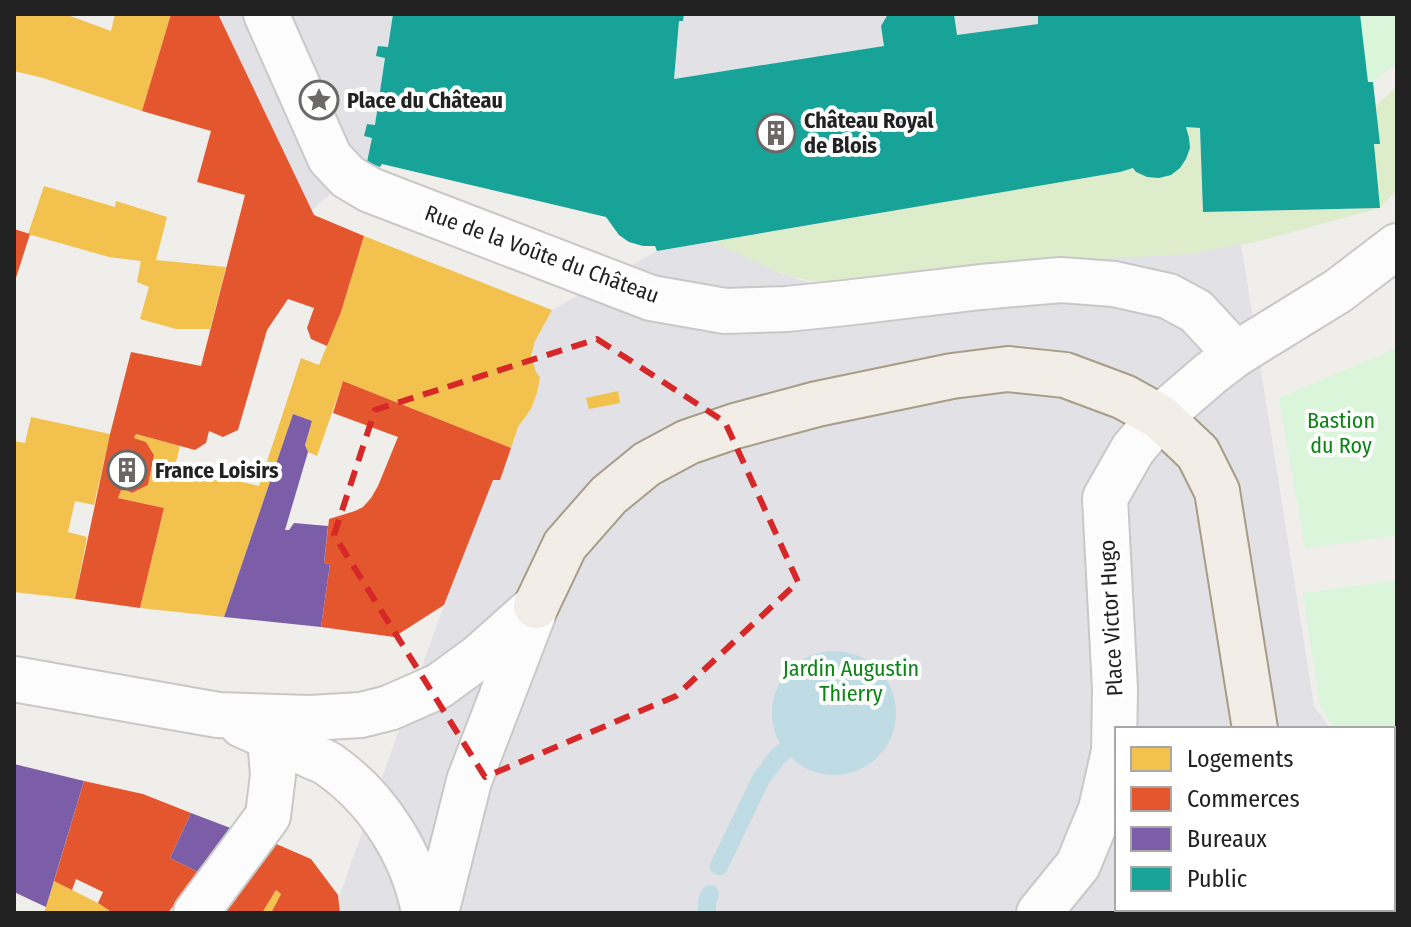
<svg xmlns="http://www.w3.org/2000/svg" width="1411" height="927" viewBox="0 0 1411 927" font-family="'Fira Sans Condensed',sans-serif">
<style>
.grass{fill:#ddeccb}
.park{fill:#daf5da}
.plaza{fill:#e2e1e5}
.water{fill:#bfdbe3}
.homes{fill:#f2c14e}
.shops{fill:#e4572e}
.offices{fill:#7b5ea7}
.public{fill:#17a398}
.lines{fill:none;stroke-linecap:round;stroke-linejoin:round}
.stream{stroke:#bfdbe3;stroke-width:18}
.minor-casing{stroke:#c9c8c7;stroke-width:48}
.major-casing{stroke:#a79c86;stroke-width:48}
.minor{stroke:#fdfcfc;stroke-width:44}
.major{stroke:#f3ede7;stroke-width:44}
.marked{fill:none;stroke:#d62828;stroke-width:6;stroke-dasharray:16 10;stroke-linejoin:round}
.labels{text-anchor:middle;dominant-baseline:central;stroke-width:8;stroke-linejoin:round;paint-order:stroke}
.poi-label{font-size:22px;font-weight:bold;fill:#222;stroke:#fff;text-anchor:start}
.street-label{font-size:22px;fill:#222;stroke:#fff}
.park-label{font-size:22px;fill:#0c8416;stroke:#fff}
</style>
<rect width="100%" height="100%" fill="#f0eeeb"/>
<!-- grass -->
<path class="grass" d="M1397,86V190L1380,208L1259,241L1191,254L833,283C789,282 752,261 713,242L1120,172L1133,168C1148,184 1177,179 1187,158C1191,148 1189,137 1186,127L1200,128L1203,212L1380,208L1374,144H1379L1376,106Z"/>
<!-- park -->
<path class="park" d="M1360,14H1397V63L1373,82H1368Z
M1397,348V536L1305,548L1279,398Z
M1397,580V819L1393,817V729H1335L1320,705L1303,593Z"/>
<!-- plaza -->
<path class="plaza" d="M218,14H393L388,47L378,46L377,56L385,58L375,125L367,124L364,136L372,138L367,162L311,211Z
M684,14H888L881,26L884,46L674,79L679,21H683Z
M954,14H1038V24L957,35Z
M713,242L779,273L812,283H833L1008,264L1191,254L1241,244L1314,706L1330,729H1117V909H1332L1330,913H340L339,897L444,605L493,480H500L518,427L531,409L537,393L540,377L536,372L531,356L535,341L552,310L657,251Z"/>
<!-- water -->
<path class="water" d="M772 713a62 62 0 1 1 124 0a62 62 0 1 1-124 0Z"/>
<!-- homes -->
<path class="homes" d="M14,14H65L111,31L115,14H171L142,111L43,78L14,71Z
M44,186L115,207L116,201L167,217L156,260L226,267L210,329H176L140,319L149,287L137,282L141,261L109,257L28,234Z
M364,236L552,310L535,341L531,356L536,372L540,377L537,393L531,409L518,427L511,448L343,381L317,456L308,452L305,445L312,421L293,414L224,617L140,608L164,508L118,498L122,488L132,493L148,485L154,455L146,442L134,438L136,434L180,446L175,466L259,486L301,358L319,365L341,312Z
M618,391L620,403L589,409L586,398Z
M31,417L110,434L94,505L75,501L68,532L87,537L75,599L14,592V441L25,443Z
M54,881L98,903L113,913H44Z
M276,890L281,894L271,913H262Z"/>
<!-- shops -->
<path class="shops" d="M171,14H218L314,215L364,236L341,312L327,346L311,339L307,328L314,308L288,299L267,330L238,430L223,437L209,431L206,443L195,450L136,434L134,438L146,442L154,455L148,485L132,493L122,488L118,498L164,508L140,608L75,599L110,434L131,352L201,366L245,195L197,182L211,131L142,111Z
M14,229L30,234L15,281H14Z
M343,381L511,448L500,480H493L444,605L394,637L321,627L330,564L324,563L329,519L355,511L363,507L371,498L378,486L398,437L333,413Z
M84,781L143,794L191,813L170,858L198,872L168,913H113L98,903L103,892L76,879L72,890L54,881Z
M274,843L311,859L338,895L340,913H271L281,894L276,890L262,913H223Z"/>
<!-- offices -->
<path class="offices" d="M293,414L312,421L305,445L308,452L285,530H289L294,523L328,526L324,563L330,564L321,627L224,617Z
M14,764L84,781L46,907L14,892Z
M191,813L233,829L198,872L170,858Z"/>
<!-- public -->
<path class="public" d="M393,14H684L683,21H679L674,79L884,46L881,26L888,14H954L957,35L1038,24V14H1360L1368,82H1373L1380,144H1374L1380,208L1203,212L1200,128L1186,127L1189,138L1190,148L1186,159L1180,168L1171,175L1159,178L1147,177L1136,172L1133,168L1120,172L657,251L655,246H643L629,242L619,235L606,217L382,164L380,167L367,162L372,138L364,136L367,124L375,125L385,58L376,56L378,46L388,47Z"/>
<g class="lines">
<!-- stream -->
<path class="stream" d="M719,866L761,779L778,756L805,736
M707,913V902L710,894"/>
<!-- minor casing -->
<g class="minor-casing">
<path id="minor" d="M266,14L330,158L348,177L370,190L651,298L725,311L787,309L845,303L981,287L1061,280L1114,284L1168,296L1196,311L1236,354
M14,679L218,715L310,718L361,715L389,708L439,686L480,656L536,606
M242,725C265,735 287,745 309,755C317,759 325,761 331,766C379,800 414,856 424,913
M196,913L268,816L273,775L270,737
M436,913L469,781L534,612
M1039,913L1078,865L1101,809L1114,751L1115,689L1105,498L1133,449L1160,417L1211,373L1236,354L1338,291L1397,246
M1255,913L1259,909"/>
</g>
<!-- major casing -->
<g class="major-casing">
<path id="major" d="M536,606L565,545L609,495L647,464L688,442L735,426L817,404L952,376L1008,369L1065,375L1124,397L1160,417L1198,453L1217,491L1255,729
M1324,909L1328,913"/>
</g>
<!-- minor -->
<use href="#minor" class="minor"/>
<!-- major -->
<use href="#major" class="major"/>
</g>
<!-- marked area -->
<path class="marked" d="M597,339L725,422L798,582L676,696L485,777L334,535L375,410Z"/>
<!-- icons -->
<defs>
<g id="sight-ring" transform="scale(2)"><circle r="9.5" fill="#fff" stroke="#6a6968" stroke-width="1.5"/><path d="M0-6L1.8-2.2L6-1.7L2.9 1.2L3.7 5.4L0 3.3L-3.7 5.4L-2.9 1.2L-6-1.7L-1.8-2.2Z" fill="#6a6968"/></g>
<g id="building-ring" transform="scale(2)"><circle r="9.5" fill="#fff" stroke="#6a6968" stroke-width="1.5"/><path d="M-4-6H4V6H1V3H-1V6H-4ZM-2.5-4.3h1.7v1.8h-1.7ZM.8-4.3h1.7v1.8H.8ZM-2.5-1h1.7V.8h-1.7ZM.8-1h1.7V.8H.8Z" fill="#6a6968"/></g>
</defs>
<g fill-rule="evenodd">
<use href="#sight-ring" x="319" y="100"/>
<use href="#building-ring" x="776" y="133"/>
<use href="#building-ring" x="127" y="470"/>
</g>
<g class="labels">
<!-- poi labels -->
<g class="poi-label">
<text x="347" y="100">Place du Château</text>
<text x="804" y="120">Château Royal<tspan x="804" dy="25">de Blois</tspan></text>
<text x="155" y="470">France Loisirs</text>
</g>
<!-- street labels -->
<g class="street-label">
<text transform="translate(542 254) rotate(20)">Rue de la Voûte du Château</text>
<text transform="translate(1111 618) rotate(-93)">Place Victor Hugo</text>
</g>
<!-- park labels -->
<g class="park-label">
<text x="1341" y="420">Bastion<tspan x="1341" dy="25">du Roy</tspan></text>
<text x="851" y="668">Jardin Augustin<tspan x="851" dy="25">Thierry</tspan></text>
</g>
</g>
<!-- border -->
<rect width="1411" height="927" fill="none" stroke="#222222" stroke-width="32"/>
<!-- legend -->
<rect x="1115" y="727" width="280" height="184" fill="#ffffff" stroke="#a7a7a7" stroke-width="2"/>
<rect x="1131" y="747" width="40" height="24" fill="#f2c14e" stroke="#a7a7a7" stroke-width="2"/>
<text x="1187" y="767" font-size="24" fill="#222222">Logements</text>
<rect x="1131" y="787" width="40" height="24" fill="#e4572e" stroke="#a7a7a7" stroke-width="2"/>
<text x="1187" y="807" font-size="24" fill="#222222">Commerces</text>
<rect x="1131" y="827" width="40" height="24" fill="#7b5ea7" stroke="#a7a7a7" stroke-width="2"/>
<text x="1187" y="847" font-size="24" fill="#222222">Bureaux</text>
<rect x="1131" y="867" width="40" height="24" fill="#17a398" stroke="#a7a7a7" stroke-width="2"/>
<text x="1187" y="887" font-size="24" fill="#222222">Public</text>
</svg>
